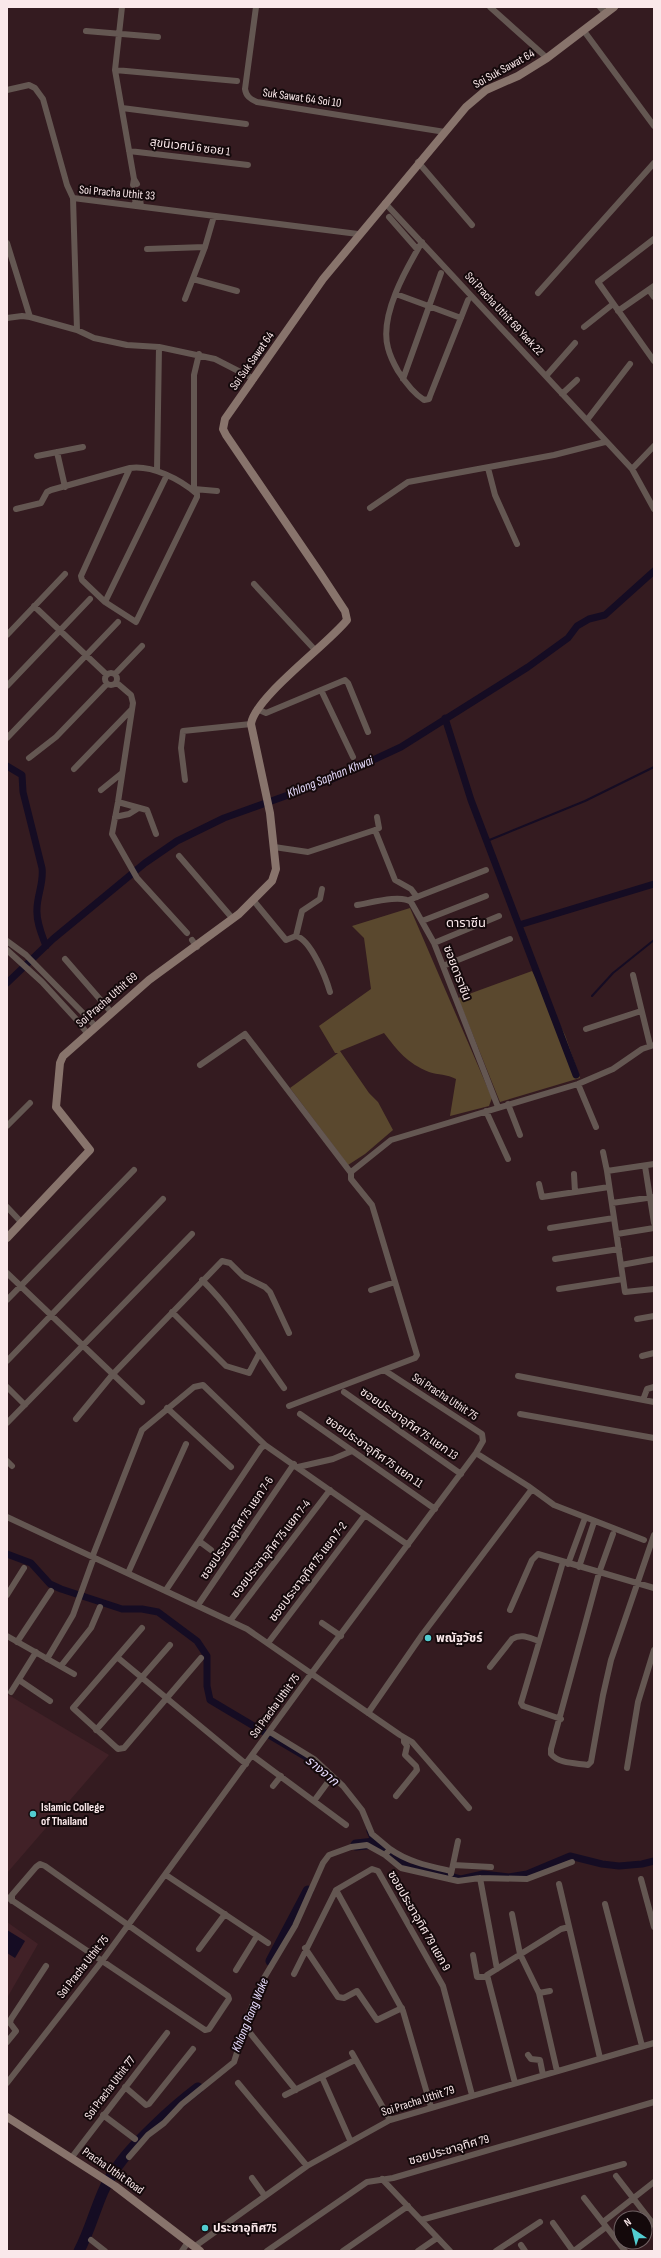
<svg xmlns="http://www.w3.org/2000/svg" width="661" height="2258" viewBox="0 0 661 2258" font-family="'Sofia Sans Condensed','Noto Sans Thai',sans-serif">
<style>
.built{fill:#412127}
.green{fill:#5a482e}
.water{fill:#150c23}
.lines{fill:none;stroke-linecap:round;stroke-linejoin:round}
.stream{stroke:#150c23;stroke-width:2}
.canal{stroke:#150c23;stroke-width:7}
.river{stroke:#150c23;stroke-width:11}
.street{stroke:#645752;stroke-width:6}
.secondary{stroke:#88746c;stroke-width:8}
.poi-dot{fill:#52ccd0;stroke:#14090b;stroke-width:1.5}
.labels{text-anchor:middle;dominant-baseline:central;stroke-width:4;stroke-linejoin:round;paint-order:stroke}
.street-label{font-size:12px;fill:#fae8ea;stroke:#14090b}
.poi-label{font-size:12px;font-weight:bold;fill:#fae8ea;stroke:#14090b;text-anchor:start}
.water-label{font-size:13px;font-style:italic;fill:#e8ddff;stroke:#14090b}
.neighbourhood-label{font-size:13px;fill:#fae8ea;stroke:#14090b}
</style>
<rect width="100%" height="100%" fill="#341b20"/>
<!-- built -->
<path class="built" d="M7,1694L109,1755L7,1873Z
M7,1922L38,1944L7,1998Z"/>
<!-- green -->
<path class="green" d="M410,908L492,1098L489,1106L450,1116L456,1079C447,1074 438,1075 429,1072C407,1063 398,1051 384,1033L340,1051L369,1093L378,1102L393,1130L365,1154L348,1165L290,1088L338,1053H335L319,1026L371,989L364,938L352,926Z
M532,971L565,1035L580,1078L500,1102L458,998Z"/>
<!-- water -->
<path class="water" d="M7,1930L25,1941L15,1958L7,1953Z"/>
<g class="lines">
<!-- stream -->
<path class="stream" d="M487,841L585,801L654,767
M592,996L613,973L654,940"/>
<!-- canal -->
<path class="canal" d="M445,718L471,800L576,1075
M7,766L22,775L23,792L42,868C44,883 37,895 37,909C36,922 42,935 46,946
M519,925L654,884
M7,983L53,939L145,863L177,841L224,818L330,780L401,747L528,667L568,638L577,626L589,619L605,615L654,571
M7,1554L31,1563L50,1584L61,1589L122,1609H142L158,1612L197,1641L207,1656V1686L210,1700L306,1757
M370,1831L375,1843L409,1867L433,1871L461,1879L483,1874L509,1877L527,1874L570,1856L602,1864L619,1866L642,1864L654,1861"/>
<!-- river -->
<path class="river" d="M356,1845L375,1843
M271,1961L308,1891
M79,2251C93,2225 98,2194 115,2170C131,2145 174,2106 198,2088"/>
<!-- street -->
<path class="street" d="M122,7L115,70L134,179
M256,7L245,89C246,96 250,99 257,102L445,132
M490,7L547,58
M600,7L606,14
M86,31L158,37
M584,31L654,126
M115,70L237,81
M7,90L29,85L35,88L43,99L67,185L73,198
M122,108L246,124
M129,151L248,165
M418,162L472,225
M133,185L134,179L137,184
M139,192L141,206
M134,193L136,205
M385,203L632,469L654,509
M389,217L417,249
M654,239L598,282L654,361
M422,242C406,269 379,316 388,348C390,356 394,364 398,371C405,382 413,393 424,400L429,399L430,396L468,300
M7,243L30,317
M147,249L205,247
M193,279L237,291
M649,290L654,297
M538,293L654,163
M396,294L461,318
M185,299L205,247L214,216
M618,311L654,286
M7,318L22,316L30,317L77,330L94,338L127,345L159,347
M584,327L613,304
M77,330L73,198L358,234
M546,376L575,343
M403,379L441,273
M562,394L577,380
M587,420L630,364
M57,452L65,487
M37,456L83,447
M488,468L495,495L517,544
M632,469L654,446
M157,471L159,347L215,359L254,379
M194,489L217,491
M194,491V375L199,354
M370,508L408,482L554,455L605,442
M16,509L41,503L47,492L51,490L130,468C152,465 180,479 197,494V497L136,622L105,602L82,580L81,576L130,468
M254,584L316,651
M105,602L167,475
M34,606L107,675
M7,635L65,574
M105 679a6 6 0 1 1 12 0a6 6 0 1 1-12 0Z
M115,674L142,646
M117,683L131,695L133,703L118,802L112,834L137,878L187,933
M7,686L90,599
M321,690L353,757
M257,709L266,713L345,680L348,683L368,732
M7,738L118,622
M29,758L56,737L107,684
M74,769L132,709
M185,780L181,748L183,731L251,724
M101,790L122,773
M118,802L147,810L156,834
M115,817L129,814L137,809
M375,830L395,880L411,889L417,897
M274,847L308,852L375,830L379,828L377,817
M179,856L233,919
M253,900L286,940L296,936C311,940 326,978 330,992
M409,900L486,870
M357,905C370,903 401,894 411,902L434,943L498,1107
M422,921L486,896
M296,936L302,911L320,899L322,889
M192,940L197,947
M7,941L26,955L83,1013
M434,943L499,916
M7,950L42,982L76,1019
M65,959L111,1012
M443,966L510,939
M633,975L650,1045
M87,1017L95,1026
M80,1024L87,1033
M586,1029L641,1011
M200,1065L245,1034L351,1173
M578,1084L596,1127
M508,1104L520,1135
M486,1111L508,1159
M7,1126L30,1103
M603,1152L607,1171
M654,1164L607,1171L625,1292L654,1289
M645,1166L654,1223
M574,1174L575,1192
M539,1184L542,1197L609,1187
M612,1203L654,1197
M7,1207L22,1223
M550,1228L614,1218
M617,1234L654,1228
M555,1259L619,1249
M621,1265L654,1259
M7,1273L142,1402
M202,1280C235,1312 257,1351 284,1388
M559,1289L623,1279
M371,1290L395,1282
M7,1300L134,1170
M172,1312L226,1366L249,1373L259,1354
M637,1319L654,1316
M642,1356L654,1353
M7,1361L163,1199
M518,1376L654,1402
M7,1387L25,1405
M344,1392L461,1474
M643,1400L647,1389L654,1387
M289,1406L415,1358L417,1355L372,1205L351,1179V1172L391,1140L578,1084L613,1069L642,1049L654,1045
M167,1408L231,1467
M300,1414L435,1509
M520,1414L654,1438
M76,1419L113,1374L222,1261L230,1263L243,1276L265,1287L270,1292L289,1333
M7,1423L192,1234
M476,1453L528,1486L554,1505L644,1540
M7,1461L12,1466
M298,1467L333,1459L352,1451
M7,1517L247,1629L400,1735L412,1742L469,1808
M613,1534L599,1573L551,1749V1754C559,1764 576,1763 588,1765L591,1762L603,1695L611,1660L654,1535
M199,1541L211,1550
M93,1555L142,1430L194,1387L203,1385L265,1445
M568,1564L585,1518
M579,1567L594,1522
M128,1573L186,1444
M166,1590L261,1448L265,1445L408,1545
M7,1595L24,1568
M198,1605L294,1464
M510,1610L532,1560L538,1554L654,1588
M230,1621L330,1490
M322,1623L341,1636
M142,1628L73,1708L118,1749L124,1748L201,1658
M7,1636L74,1674
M17,1642L51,1591
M268,1643L365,1515
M117,1657L246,1764
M47,1659L73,1615L94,1557
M61,1666L91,1628L100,1607
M490,1667L512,1639C522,1633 529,1638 539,1641
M19,1680L50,1701
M11,1692L36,1652
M368,1713L422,1635L532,1489
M561,1719L523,1706L521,1703L563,1562
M96,1730L170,1645
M270,1732L314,1759L343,1786L362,1810L372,1834L390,1849L385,1855
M253,1756L346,1825
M627,1768L638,1702L654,1650
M273,1786L281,1776
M396,1796L417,1770L416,1766L405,1755L407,1746L404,1742V1738
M314,1801L328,1782
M390,1849C408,1862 429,1866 451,1871
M453,1865L491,1867
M451,1874L458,1841
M166,1875L268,1943
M480,1878L497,1969
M641,1879L654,1927
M559,1884L600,2058
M336,1890L403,2011L431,2107
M7,1897L205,2030L209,2029L229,1999L228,1996L45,1866L40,1864L36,1867L12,1895V1901
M605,1904L642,2046
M512,1914L520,1954L539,1993L557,2071
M305,1948L338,1997L344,1998L357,1991L377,2020L402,2008
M199,1949L225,1914
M473,1955L477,1977H487
M236,1970L257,1936
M294,1974L336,1890L372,1869L378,1871L443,1986L472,2095
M539,1993L550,1991
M246,2028L296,2090
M7,2042L16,2031L10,2023L11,2019L46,1966
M352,2053L390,2120
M528,2055L531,2059L540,2060L543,2075
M322,2077L350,2140
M7,2083L102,1961L311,1674L476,1453L483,1441L482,1434L384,1370
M238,2083L307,2166
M515,2083L487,1975L561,1929L569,1927
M125,2087L146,2105L149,2104L193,2049
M285,2095L355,2060
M103,2115L135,2139
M72,2157L167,2033
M129,2157L148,2135L164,2123L182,2104L234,2062L250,2011L264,1978L295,1926L323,1863L329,1855L351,1847L367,1845L385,1855L401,1868L458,1881L480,1878L527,1879L572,1862
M616,2176L654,2225
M252,2178L265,2196
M382,2179L450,2251
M584,2198L625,2251
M421,2220L624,2164
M603,2222L654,2182
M553,2223L573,2251
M91,2240L105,2251
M521,2245L525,2251
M194,2247L307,2166L390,2120L654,2043
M182,2251L188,2242
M267,2251L367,2182L393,2178L654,2102
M343,2251L408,2206
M418,2251L437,2238
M496,2251L540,2222
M574,2251L606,2227"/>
<!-- secondary -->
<path class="secondary" d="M7,1238L90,1150L56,1107L60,1063L63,1056L149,980L239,914L272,881L276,869L270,813L251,724C255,697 327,645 347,620L345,611L320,573L226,435L223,429L225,419L323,279L466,107L486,90L518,76L547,58L614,7
M7,2117L115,2186L200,2251"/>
</g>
<!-- markers -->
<g class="poi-dot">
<circle cx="428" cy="1638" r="4"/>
<circle cx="33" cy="1814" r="4"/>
<circle cx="205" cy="2228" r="4"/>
</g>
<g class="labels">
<!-- street labels -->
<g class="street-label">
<text transform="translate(504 69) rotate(-29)">Soi Suk Sawat 64</text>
<text transform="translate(302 98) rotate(8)">Suk Sawat 64 Soi 10</text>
<text transform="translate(190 147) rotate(7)">สุขนิเวศน์ 6 ซอย 1</text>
<text transform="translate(117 193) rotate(5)">Soi Pracha Uthit 33</text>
<text transform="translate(504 314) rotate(47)">Soi Pracha Uthit 69 Yaek 22</text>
<text transform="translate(252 361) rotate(-55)">Soi Suk Sawat 64</text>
<text transform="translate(457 973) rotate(69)">ซอยดาราซีน</text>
<text transform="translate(107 1000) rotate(-41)">Soi Pracha Uthit 69</text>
<text transform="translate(445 1397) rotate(33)">Soi Pracha Uthit 75</text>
<text transform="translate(409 1424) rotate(35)">ซอยประชาอุทิศ 75 แยก 13</text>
<text transform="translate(374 1452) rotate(35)">ซอยประชาอุทิศ 75 แยก 11</text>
<text transform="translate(237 1528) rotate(-56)">ซอยประชาอุทิศ 75 แยก 7-6</text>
<text transform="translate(271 1549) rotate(-52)">ซอยประชาอุทิศ 75 แยก 7-4</text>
<text transform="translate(308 1572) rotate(-53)">ซอยประชาอุทิศ 75 แยก 7-2</text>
<text transform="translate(275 1706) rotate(-54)">Soi Pracha Uthit 75</text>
<text transform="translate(419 1921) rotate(60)">ซอยประชาอุทิศ 79 แยก 9</text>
<text transform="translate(83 1967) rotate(-52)">Soi Pracha Uthit 75</text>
<text transform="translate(110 2088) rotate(-53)">Soi Pracha Uthit 77</text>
<text transform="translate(418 2101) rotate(-18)">Soi Pracha Uthit 79</text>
<text transform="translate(449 2150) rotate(-16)">ซอยประชาอุทิศ 79</text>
<text transform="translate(113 2171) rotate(35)">Pracha Uthit Road</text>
</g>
<!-- poi labels -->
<g class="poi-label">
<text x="436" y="1638">พณัฐวัชร์</text>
<text x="41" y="1807">Islamic College<tspan x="41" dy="14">of Thailand</tspan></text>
<text x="213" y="2228">ประชาอุทิศ75</text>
</g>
<!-- water labels -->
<g class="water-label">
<text transform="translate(330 777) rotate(-22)">Khlong Saphan Khwai</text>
<text transform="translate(322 1771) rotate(40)">รางจาก</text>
<text transform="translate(250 2015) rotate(-68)">Khlong Rang Wake</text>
</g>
<!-- neighbourhood labels -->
<g class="neighbourhood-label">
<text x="466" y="923">ดาราซีน</text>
</g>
</g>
<!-- border -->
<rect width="661" height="2258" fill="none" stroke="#fae8ea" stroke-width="16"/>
<!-- north arrow -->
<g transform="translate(633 2230) rotate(325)"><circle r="19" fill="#14090b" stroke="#706264"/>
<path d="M0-3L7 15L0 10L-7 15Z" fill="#52ccd0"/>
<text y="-6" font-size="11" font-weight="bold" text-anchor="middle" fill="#fae8ea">N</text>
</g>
</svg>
